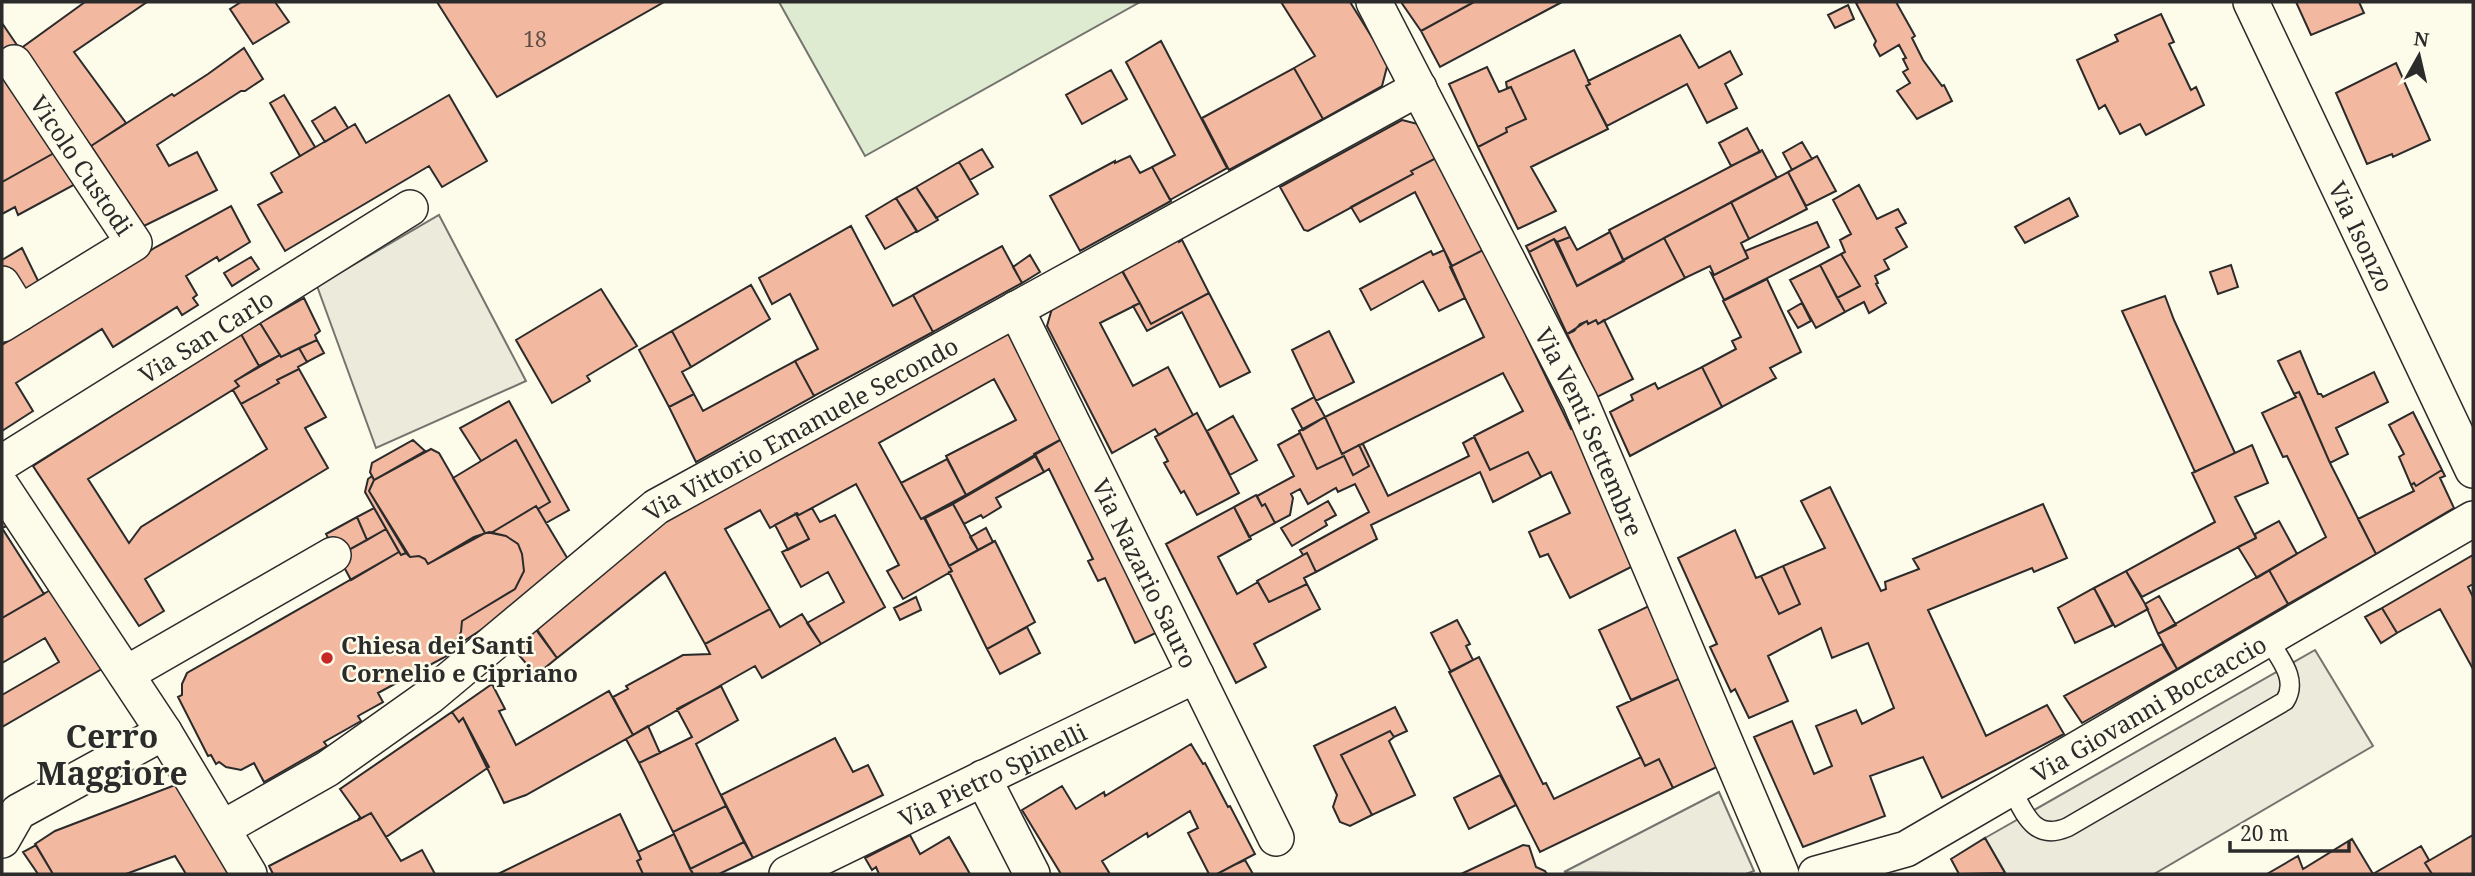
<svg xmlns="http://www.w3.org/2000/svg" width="2475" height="876" viewBox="0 0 2475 876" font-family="'Noto Serif',serif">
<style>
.green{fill:#deebd1;stroke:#74746e;stroke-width:2}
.parking{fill:#eceadb;stroke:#74746e;stroke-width:2}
.building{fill:#f2b8a0;stroke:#2b2b2b;stroke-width:2}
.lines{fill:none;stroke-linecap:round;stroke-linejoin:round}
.lane-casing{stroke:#2b2b2b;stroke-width:21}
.street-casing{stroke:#2b2b2b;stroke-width:38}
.lane{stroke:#fdfbea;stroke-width:18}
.street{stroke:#fdfbea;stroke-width:35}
.poi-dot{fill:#c62828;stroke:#fdfbea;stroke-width:2.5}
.labels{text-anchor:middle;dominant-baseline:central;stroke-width:5;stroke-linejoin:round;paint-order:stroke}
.number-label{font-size:21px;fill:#5d4e48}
.street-label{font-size:24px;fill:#2b2b2b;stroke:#fdfbea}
.poi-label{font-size:24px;font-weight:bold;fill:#2b2b2b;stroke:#fdfbea;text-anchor:start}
.district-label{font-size:32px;font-weight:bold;fill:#2b2b2b;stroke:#fdfbea}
</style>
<rect width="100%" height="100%" fill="#fdfbea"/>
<!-- green -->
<path class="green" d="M779,2H1140L865,156Z"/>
<!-- parking -->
<path class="parking" d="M439,215L526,381L376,448L317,286Z
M2315,650L2373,746L2154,874H2006L1985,838Z
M1719,792L1754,871L1746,874L1564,872Z"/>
<!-- building -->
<path class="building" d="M85,2H147L74,52L126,123L91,146L20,49Z
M241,2H275L289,22L253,44L230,9Z
M437,2H664L497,97Z
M1281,2H1350L1388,63L1382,86L1323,119L1294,68L1315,56Z
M1401,2H1474L1421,31Z
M1474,2H1562L1440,67L1421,31Z
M1859,2H1896L1915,36L1912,38L1923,60L1942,86L1944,85L1952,101L1917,119L1897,91L1910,83L1903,72L1908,69L1903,59L1906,58L1899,45L1880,56L1874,45L1876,41L1856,3Z
M2296,2H2359L2364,13L2311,35Z
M1848,5L1854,19L1835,28L1828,15Z
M2161,14L2174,42L2169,44L2191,90L2196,87L2204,105L2146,135L2140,124L2120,134L2105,105L2099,109L2077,60L2118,41L2115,35Z
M2,23L21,51L2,65Z
M1680,35L1699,68L1730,51L1742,74L1725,84L1737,108L1707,123L1687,84L1607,126L1586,86L1590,84L1588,81Z
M1161,41L1227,168L1170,200L1152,167L1175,155L1126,62Z
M244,48L263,79L245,91H241L157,145L169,166L197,152L217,190L144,226L91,146L172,94L174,96L208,74Z
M1574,50L1590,84L1586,86L1608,129L1531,167L1556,211L1518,229L1478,147L1507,132L1506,128L1526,119L1511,87L1507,88L1506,82Z
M2396,63L2430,140L2393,157L2392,154L2367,164L2336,93Z
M1487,67L1499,92L1511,87L1526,119L1506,128L1507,132L1478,147L1449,84Z
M1294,68L1323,119L1229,170L1202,118Z
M1111,70L1127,99L1082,124L1066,95Z
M2,72L63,148L2,182Z
M284,95L315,147L300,156L270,103Z
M449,95L487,161L442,187L429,166L285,251L258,205L282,192L271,173L355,124L366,143Z
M335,107L348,128L325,142L312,121Z
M1402,120L1422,125L1438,157L1411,171L1413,174L1308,231L1304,230L1280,187Z
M1747,128L1760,152L1731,166L1719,143Z
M1802,142L1812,159L1792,170L1783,153Z
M63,148L83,180L18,215L15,207L2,214V182Z
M982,149L993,167L970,180L959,162Z
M1762,150L1777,178L1623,260L1609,230Z
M1130,156L1140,173L1152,167L1171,201L1080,251L1050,196L1115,161V163Z
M1817,156L1836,191L1806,206L1788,172Z
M1438,157L1489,247L1452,266L1415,192L1360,222L1351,207L1413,174L1411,171Z
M959,162L978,194L936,218L916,187Z
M1788,172L1807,209L1749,239L1731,202Z
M1859,185L1877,219L1898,209L1906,223L1896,228L1907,247L1884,260L1889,269L1875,276L1878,283L1876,284L1886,303L1869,313L1864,302L1845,312L1837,298L1860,286L1841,254L1845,252L1840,240L1851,234L1833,200Z
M916,187L938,220L917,232L896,198Z
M896,198L917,231L885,249L866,216Z
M2069,198L2078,216L2025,243L2015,227Z
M1731,202L1749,239L1741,243L1748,258L1714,275L1710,266L1685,278L1664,238Z
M231,206L250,242L219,261L217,257L186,276L197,295L193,298L198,305L182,315L177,307L113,347L102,329L16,383L33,411L2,431V345L156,247Z
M1817,222L1829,247L1724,300L1711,273L1714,275L1748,258L1745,251Z
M851,226L893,306L913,295L933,332L814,396L795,361L818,349L790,294L772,304L759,278Z
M1565,227L1570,237L1557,242L1554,239L1529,252L1526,246Z
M1610,232L1624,261L1577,286L1557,242L1570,237L1577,250Z
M1664,238L1685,278L1598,324L1596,320L1588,324L1587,321L1567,334L1529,252L1554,239L1577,286Z
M1178,240L1179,242L1182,240L1209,293L1151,324L1122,270Z
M1002,246L1022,283L933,332L913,295Z
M1489,247L1519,321L1571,429L1573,428L1594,471L1591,473L1635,565L1570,598L1548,554L1540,557L1529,532L1570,513L1551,472L1541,477L1528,452L1490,470L1474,436L1523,411L1503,373L1342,454L1325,417L1484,337L1450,267Z
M22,248L43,291L23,304L2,266V260Z
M1444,250L1465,298L1439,311L1423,281L1371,310L1360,289L1431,251L1433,255Z
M1841,254L1860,286L1837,298L1820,265Z
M1030,255L1040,272L1022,283L1013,267Z
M251,257L259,269L232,286L224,273Z
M1118,264L1140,303L1100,323L1133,386L1168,367L1193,415L1159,435L1155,429L1112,453L1047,326L1055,298Z
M1820,265L1845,312L1816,328L1790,280Z
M2231,265L2238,287L2218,294L2210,272Z
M1767,279L1801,352L1770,368L1776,378L1722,407L1702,367L1736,349L1732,341L1741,337L1723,301Z
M751,285L770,319L691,367L672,331Z
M601,289L637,346L587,376L590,381L552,403L516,340Z
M1209,293L1250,372L1220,387L1182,312L1147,331L1133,306L1140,303L1151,324Z
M2165,296L2174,320L2235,453L2195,472L2122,311Z
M304,298L320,331L315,335L317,340L281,357L260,323Z
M1802,303L1811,321L1798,328L1788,311Z
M1596,320L1598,324L1604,320L1633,379L1597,397L1567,334L1574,331L1580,324L1587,321L1588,324Z
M260,323L280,355L259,366L241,334Z
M1009,323L1067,436L966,495L946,456L1016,420L994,379L879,443L921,519L924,518L952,571L903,599L887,571L899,565L856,484L799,515L797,513L770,528L760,510L725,529L770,609L705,644L665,572L557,658L531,623L674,511Z
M672,331L691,367L682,372L694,394L669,407L639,350Z
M1329,331L1354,382L1316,401L1292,350Z
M241,334L259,366L235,381L239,386L88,479L129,543L141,527L267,449L241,404L279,383L277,380L299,369L326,417L305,428L328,468L145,579L164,611L139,626L33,466Z
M317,340L324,353L307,362L299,348Z
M299,348L307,362L298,367L299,369L277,380L279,383L241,404L233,390L239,386L235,381L280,355L281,357Z
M2300,351L2318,394H2321L2323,397L2374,372L2388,402L2336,428L2348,454L2330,463L2301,396L2299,392L2294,394L2278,361Z
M795,361L814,396L696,462L669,407L694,394L703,411Z
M1702,367L1722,407L1630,456L1610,412L1633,400L1631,395L1655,383L1658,389Z
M2299,392L2330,463L2376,554L2288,604L2269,570L2326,537L2287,456L2283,457L2262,413L2296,397L2294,394Z
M1314,397L1325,417L1303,430L1292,409Z
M509,401L569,510L546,523L538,509L550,502L516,440L481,461L460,428Z
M2413,412L2442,470L2416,486L2414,483L2411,485L2399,457L2404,454L2389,425Z
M1197,413L1239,493L1197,515L1184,491L1181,493L1164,463L1168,461L1155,437Z
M1233,416L1257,460L1230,475L1207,431Z
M1325,417L1342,454L1359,445L1369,466L1353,475L1344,456L1317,469L1299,431Z
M1300,433L1317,469L1344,456L1353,475L1369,466L1359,445L1363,444L1388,496L1469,456L1463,443L1474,437L1490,470L1528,452L1541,477L1493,502L1480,472L1371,525L1377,539L1316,572L1307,553L1303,555L1300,550L1369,512L1355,484L1338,492L1336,488L1308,504L1300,489L1291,494L1293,498L1290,515L1275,523L1265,504L1262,506L1257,496L1294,476L1278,445Z
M1067,436L1166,628L1135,643L1105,578L1098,581L1088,561L1093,559L1049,469L1044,472L1034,454Z
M413,440L425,451L374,480L370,472L372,463Z
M516,440L550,502L538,509L536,506L491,533H485L453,478Z
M2252,445L2268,483L2235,497L2256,538L2142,597L2126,571L2215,522L2192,473Z
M431,449L439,453L485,533L428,564L425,559L419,556L410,557L369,491L374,480Z
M1036,456L1044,472L996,498L1001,507L983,518L981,515L964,524L953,504Z
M947,459L966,495L921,519L901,483Z
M2442,470L2445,476L2440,478L2454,508L2376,554L2358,519L2414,491L2411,485L2414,483L2416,486Z
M372,476L374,480L369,491L406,553L401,555L365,492L368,479Z
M1830,487L1881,591L1886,589L1885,582L1919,569L1913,559L2043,504L2067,558L2034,572L2032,568L1928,610L1986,736L2047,705L2064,734L1942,798L1923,757L1870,776L1885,816L1803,847L1754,737L1792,721L1814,774L1832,766L1816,726L1856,710L1862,724L1894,708L1868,643L1832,658L1821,628L1768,656L1788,701L1749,718L1735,689L1731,692L1710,647L1717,644L1678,558L1735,530L1756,578L1761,576L1779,614L1800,604L1783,566L1825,548L1801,501Z
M1256,495L1262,506L1265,504L1275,523L1249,537L1234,507Z
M1328,501L1336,515L1325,521L1327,525L1292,546L1281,528Z
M953,504L978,550L949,566L925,518Z
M536,506L572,566L515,608L453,648L452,645L458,642L456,640L461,632L462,621L515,589L524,571L522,554L518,544L506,536L491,533Z
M1234,507L1251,539L1218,557L1237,594L1258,582L1269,602L1307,584L1320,609L1254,644L1266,667L1236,683L1166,544Z
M374,508L386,529L367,540L357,517Z
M812,508L820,522L835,515L885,607L821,644L807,623L844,602L828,572L801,587L782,552L809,539L796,514L799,515Z
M796,514L809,539L788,550L775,525Z
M357,517L367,540L338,556L326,534Z
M5,521L7,526L2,528L44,594L2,618V523Z
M2279,521L2297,554L2257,578L2238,547L2256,538L2255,534Z
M986,528L993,542L978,550L970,537Z
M386,529L399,552L351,580L338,556Z
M489,532L506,536L518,544L522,554L524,571L515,589L462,621L461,632L456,640L458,642L452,645L456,651L378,693L383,702L358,716L361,721L324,742L327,746L264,782L254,763L241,770L226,767L219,762L216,764L211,755L208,756L178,697L182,695V684L187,673L399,552L401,555L406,553L410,557L419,556L425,559L428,564L474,537Z
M995,541L1035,622L987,649L949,572L952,571L949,566Z
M1307,553L1316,572L1304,578L1307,584L1269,602L1257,581Z
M2473,555V584L2468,587L2473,597V669L2440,609L2397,633L2382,608Z
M1783,566L1800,604L1779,614L1761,576Z
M2269,570L2288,604L2177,669L2158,634Z
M2126,571L2148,609L2115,627L2094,588Z
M59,585L107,666L2,727V695L59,662L45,638L2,663V618Z
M2094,588L2113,625L2075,643L2058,608Z
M2159,596L2176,625L2158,634L2145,604Z
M916,597L921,610L900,620L894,608Z
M1655,603L1683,677L1631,700L1599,630Z
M2382,608L2397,633L2381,643L2365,617Z
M770,609L780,627L802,614L821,644L762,678L755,666L633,735L613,697L628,689L626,686L683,655L710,654L705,644Z
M1457,620L1470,644L1466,646L1473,660L1451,672L1431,633Z
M531,621L557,658L536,675L507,641Z
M1027,627L1040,653L1000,674L987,649Z
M2162,644L2177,669L2082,723L2064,696Z
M1479,657L1543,784L1546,783L1554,799L1641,757L1645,766L1659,759L1673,788L1540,852L1449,672Z
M1683,677L1723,764L1673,788L1659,759L1645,766L1617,707Z
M492,684L505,709L499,711L516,745L609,691L633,735L526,795L504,803L463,718L459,722L452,712Z
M721,686L738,720L696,744L726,806L673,832L639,763L692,737L677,709Z
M1395,707L1407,731L1394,737L1390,731L1341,755L1372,815L1350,826L1340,822L1333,807L1337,795L1314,746Z
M452,712L459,722L463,718L489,767L386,837L371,813L357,821L360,817L340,789Z
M648,726L660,753L639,763L626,739Z
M1390,731L1394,737L1389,741L1415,795L1372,815L1341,755Z
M835,738L853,772L868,765L883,795L753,858L721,795Z
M1191,744L1203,764L1205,763L1228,807L1230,806L1255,854L1217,874H1209L1188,833L1198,828L1190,811L1148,837L1147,833L1102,861L1110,874H1061L1022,810L1062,786L1076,809L1104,792L1105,796Z
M1500,775L1516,805L1469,829L1454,798Z
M183,782L236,874H186L175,856L126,874H53L35,844L55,831Z
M726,806L744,842L690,869L673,832Z
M371,813L401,861L422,850L435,874H273L269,866Z
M620,814L638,852L641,859L637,861L643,874H498Z
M674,834L693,874H643L637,861L641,859L638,852Z
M910,835L920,854L949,837L970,874H879L876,867L872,870L865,858Z
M2473,835V874H2432L2425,863Z
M1985,838L2005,873L1959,874L1951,859Z
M2352,839L2373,874H2267L2298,856L2303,869Z
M744,842L753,858L719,874H693L690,869Z
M36,845L53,874H38L23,852Z
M1523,845L1529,846L1536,867L1545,871L1547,874H1461Z
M2421,846L2429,860L2425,863L2432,874H2373Z
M1245,860L1253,874H1217L1234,865Z"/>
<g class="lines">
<!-- lane casing -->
<g class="lane-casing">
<path id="lane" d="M2011,788C2025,814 2034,842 2068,827L2285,701C2299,679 2279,658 2268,639"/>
</g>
<!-- street casing -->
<g class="street-casing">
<g id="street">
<path id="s1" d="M1374,2L1580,401L1781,874"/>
<path id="s2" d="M2251,2L2473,470"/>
<path d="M2,284L20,313"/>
<path id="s3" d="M1016,309L1276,838"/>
<path d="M2,324L134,243L14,63"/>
<path id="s4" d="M2,463L410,208"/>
<path d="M2,487L164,732L249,874"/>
<path d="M126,674L333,555"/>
<path d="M983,778L1032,874"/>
<path id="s5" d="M223,828L327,769L430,696L656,507L1419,88"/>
<path d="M2,840L18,812L164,732"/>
<path id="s6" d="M787,874L1196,675"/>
<path id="s7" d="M1816,874L1906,849L2473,519"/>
</g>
</g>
<!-- lane -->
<use href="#lane" class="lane"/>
<!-- street -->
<use href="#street" class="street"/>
</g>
<!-- markers -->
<circle class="poi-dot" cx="327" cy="658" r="7"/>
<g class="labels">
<!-- number labels -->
<g class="number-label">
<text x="535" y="39">18</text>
</g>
<!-- street labels -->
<g class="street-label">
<text transform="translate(82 165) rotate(56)">Vicolo Custodi</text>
<text stroke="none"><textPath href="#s2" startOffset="259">Via Isonzo</textPath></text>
<text stroke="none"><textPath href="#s4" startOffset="240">Via San Carlo</textPath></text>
<text stroke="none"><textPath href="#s5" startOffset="705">Via Vittorio Emanuele Secondo</textPath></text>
<text stroke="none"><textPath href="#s1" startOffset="481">Via Venti Settembre</textPath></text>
<text stroke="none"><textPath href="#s3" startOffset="294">Via Nazario Sauro</textPath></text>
<text stroke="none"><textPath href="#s7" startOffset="374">Via Giovanni Boccaccio</textPath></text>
<text stroke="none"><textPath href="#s6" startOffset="228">Via Pietro Spinelli</textPath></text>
</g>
<!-- poi labels -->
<g class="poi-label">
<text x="341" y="644">Chiesa dei Santi<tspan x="341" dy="28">Cornelio e Cipriano</tspan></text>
</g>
<!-- district labels -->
<g class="district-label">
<text x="112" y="735">Cerro<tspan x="112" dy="37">Maggiore</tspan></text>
</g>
</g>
<!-- border -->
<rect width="2475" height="876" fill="none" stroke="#2b2b2b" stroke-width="7"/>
<!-- north arrow -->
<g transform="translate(2419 56) rotate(8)" stroke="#fdfbea" stroke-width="5" paint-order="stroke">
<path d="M0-5L12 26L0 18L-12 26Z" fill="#2b2b2b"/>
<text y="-10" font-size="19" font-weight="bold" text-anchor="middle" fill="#2b2b2b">N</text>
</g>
<!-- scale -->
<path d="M2230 841v10h119v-10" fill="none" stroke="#2b2b2b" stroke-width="3.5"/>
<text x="2240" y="841" font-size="21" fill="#2b2b2b" stroke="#fdfbea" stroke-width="5" paint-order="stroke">20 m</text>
</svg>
